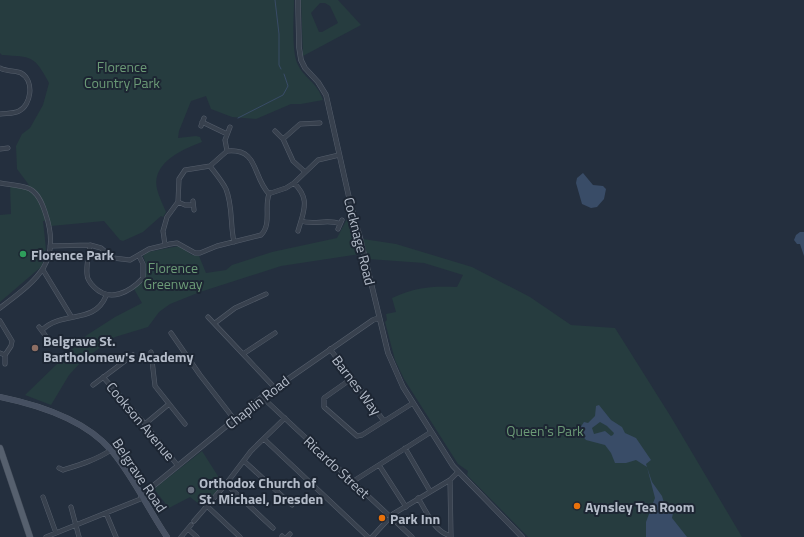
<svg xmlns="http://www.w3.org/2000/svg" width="804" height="537" viewBox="0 0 804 537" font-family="'Titillium Web',sans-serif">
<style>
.green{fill:#263c3f;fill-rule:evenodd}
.water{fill:#394c67;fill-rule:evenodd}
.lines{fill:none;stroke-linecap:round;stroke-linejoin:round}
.stream{stroke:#394c67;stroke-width:1}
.minor-casing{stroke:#565f6c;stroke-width:5}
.tertiary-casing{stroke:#565f6c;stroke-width:5.5}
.secondary-casing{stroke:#565f6c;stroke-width:6}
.primary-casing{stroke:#414a57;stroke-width:7}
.minor{stroke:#38414e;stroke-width:4}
.tertiary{stroke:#38414e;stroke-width:4.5}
.secondary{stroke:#465061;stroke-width:5.5}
.primary{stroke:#56606e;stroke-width:6}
.leisure-dot{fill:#2e9e5b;stroke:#1d2633;stroke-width:1.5}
.education-dot{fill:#8d6e63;stroke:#1d2633;stroke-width:1.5}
.worship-dot{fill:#6b7280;stroke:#1d2633;stroke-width:1.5}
.food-dot{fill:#e8710a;stroke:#1d2633;stroke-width:1.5}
.labels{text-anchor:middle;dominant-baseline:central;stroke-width:4;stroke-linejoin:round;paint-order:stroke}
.park-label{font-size:14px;fill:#6b9a76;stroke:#1d2633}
.street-label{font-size:14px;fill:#b4bcc9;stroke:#1d2633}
.poi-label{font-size:14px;font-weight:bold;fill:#b4bcc9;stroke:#1d2633;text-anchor:start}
</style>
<rect width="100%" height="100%" fill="#242f3e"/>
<!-- green -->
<path class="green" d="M0,0H294C294,17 291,51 298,65C305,79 317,82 323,100L301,104H291L256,119L232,117L211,109L206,96L191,101L179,131L178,138L196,136L200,137L202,142C183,149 151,163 157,189C159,197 163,205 166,212L163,217L161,216L143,232L123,241L120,240L104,221L51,226L47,221H43L46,249L42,266L0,302V215L11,214L10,185L21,186L29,185L17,169L16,146L22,134L30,128L43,105L49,83C34,55 32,57 2,55L0,53Z
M301,0H338L361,25L303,56ZM320,3H325L330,6L338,23L322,32H319L311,13Z
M348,217L360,254L281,266L200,292L170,304L159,312L148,327L115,337L83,360L69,375L51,405L25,395L87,335L115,317L142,303L134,289C144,278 150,271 143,256L148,252L179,246L192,255L199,256L206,273L226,270L232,265L272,252L337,238Z
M363,239L396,244L472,267L530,297L571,325L615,328L671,417L742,537H528L467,475L468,471L458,464L404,379L395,360L385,322L387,320L386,314L396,312L392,298C416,287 431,286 457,287L463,275L424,263L368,259Z
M202,451L223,484L203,507L190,497L169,508L154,489Z"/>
<!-- water -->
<path class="water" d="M583,173L593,185L603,186L606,189L604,199L597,207L591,208L582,204L576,183L577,178Z
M800,232H804V256L800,244H797L794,240L796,235Z
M599,405L611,420L622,427L625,433L636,438L651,460L646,464L652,482L662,496L665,506L673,513L672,518L687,537H646V522L655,498L647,467L636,460L626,463H615L611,453L605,445L586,440L578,431L584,422L588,423L595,416L596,406ZM600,422L607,426L614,433L613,435L611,436L605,431L594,434L592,428Z"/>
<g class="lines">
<!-- stream -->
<path class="stream" d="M275,0L279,34V65L281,69
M238,118L283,95L288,86L284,74"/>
<!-- minor casing -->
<g class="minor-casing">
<path id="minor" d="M0,68C7,72 15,70 21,73C35,81 31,105 19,111C14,114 6,113 0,114
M202,122L227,134
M201,126L204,118
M275,131L283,139
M0,149L8,148
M227,151L225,140L230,127
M210,166C215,173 222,181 226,189C233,206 230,225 234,242
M304,171L293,161L283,139L300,124L320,123
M0,183C10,185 21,185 30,189C39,194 43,205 46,215C62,264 35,281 0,308
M294,183C307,196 306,205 301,221C315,226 327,218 340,224
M271,193L286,188L294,183L318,160L339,155
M193,201L194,210
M178,202L185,205H193
M338,229L342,220
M298,231L301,221
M90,245C89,254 86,265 87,274C87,279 91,284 94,287C110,303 130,292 143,278V264L139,256
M165,245L163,231L167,217L178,202L179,179L185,170L210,166L227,151C259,148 252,176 269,194
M50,246L90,245L101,248L113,258L130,260L149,249L170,244L177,243L195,253H200L217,246L261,235C272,224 264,207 269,194L270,193
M43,270L71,316
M208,317L274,387
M0,321L12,341L11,346L5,355L0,353
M215,323L235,308L266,294
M39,327L45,335
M42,330C63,310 94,325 106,296
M171,333L200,375L234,419
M330,349L384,421
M151,352L155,386L185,424
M243,354L275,333
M5,355V364
M103,377L145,424L178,466
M351,379L324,398V407L357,436L362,435L413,403
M93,385L133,355
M262,397L412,537
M145,424L169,404
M264,439L368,537
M405,448L430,491
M244,461L292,505
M379,465L406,507
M59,468L63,470C79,465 96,460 111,450
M450,480L451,537
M352,482L431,432
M226,484L273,528
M43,497L56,533
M418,498C427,512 434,532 451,536
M207,506L240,537
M71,507L79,537
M106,513L116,537
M194,521L226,484L251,451L285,418
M188,529L197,537
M282,536L283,537
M46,537L143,498
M181,537L191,525
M287,537L290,534
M372,537L393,514L450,480L458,472"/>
</g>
<!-- tertiary casing -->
<g class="tertiary-casing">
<path id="tertiary" d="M298,0L299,47L301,60L305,68L318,82L326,95L350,202L360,237L388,353L403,387L453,466L522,537
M141,496L262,397L373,320L379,318"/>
</g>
<!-- secondary casing -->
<g class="secondary-casing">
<path id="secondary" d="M0,397C39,405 84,419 111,450C133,476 148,509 167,537"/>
</g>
<!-- primary casing -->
<g class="primary-casing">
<path id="primary" d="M0,448L30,537"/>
</g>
<!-- minor -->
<use href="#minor" class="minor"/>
<!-- tertiary -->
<use href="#tertiary" class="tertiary"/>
<!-- secondary -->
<use href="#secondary" class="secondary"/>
<!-- primary -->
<use href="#primary" class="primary"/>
</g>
<!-- markers -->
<circle class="leisure-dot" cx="23" cy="254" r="4"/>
<circle class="education-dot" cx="35" cy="348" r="4"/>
<circle class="worship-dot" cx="191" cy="490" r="4"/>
<g class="food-dot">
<circle cx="577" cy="506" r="4"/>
<circle cx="382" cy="518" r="4"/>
</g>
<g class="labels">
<!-- park labels -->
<g class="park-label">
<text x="122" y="66">Florence<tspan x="122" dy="16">Country Park</tspan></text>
<text x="173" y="267">Florence<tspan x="173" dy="16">Greenway</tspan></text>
<text x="545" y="430">Queen's Park</text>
</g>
<!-- street labels -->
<g class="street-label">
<text transform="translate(360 241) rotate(76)">Cocknage Road</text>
<text transform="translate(357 385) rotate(53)">Barnes Way</text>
<text transform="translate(257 402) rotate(-38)">Chaplin Road</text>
<text transform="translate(141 421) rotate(50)">Cookson Avenue</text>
<text transform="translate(337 467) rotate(43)">Ricardo Street</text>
<text transform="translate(140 475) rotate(56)">Belgrave Road</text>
</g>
<!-- poi labels -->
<g class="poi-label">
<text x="31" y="254">Florence Park</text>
<text x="43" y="340">Belgrave St.<tspan x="43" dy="16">Bartholomew's Academy</tspan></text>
<text x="199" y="482">Orthodox Church of<tspan x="199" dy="16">St. Michael, Dresden</tspan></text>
<text x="585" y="506">Aynsley Tea Room</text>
<text x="390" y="518">Park Inn</text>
</g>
</g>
</svg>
